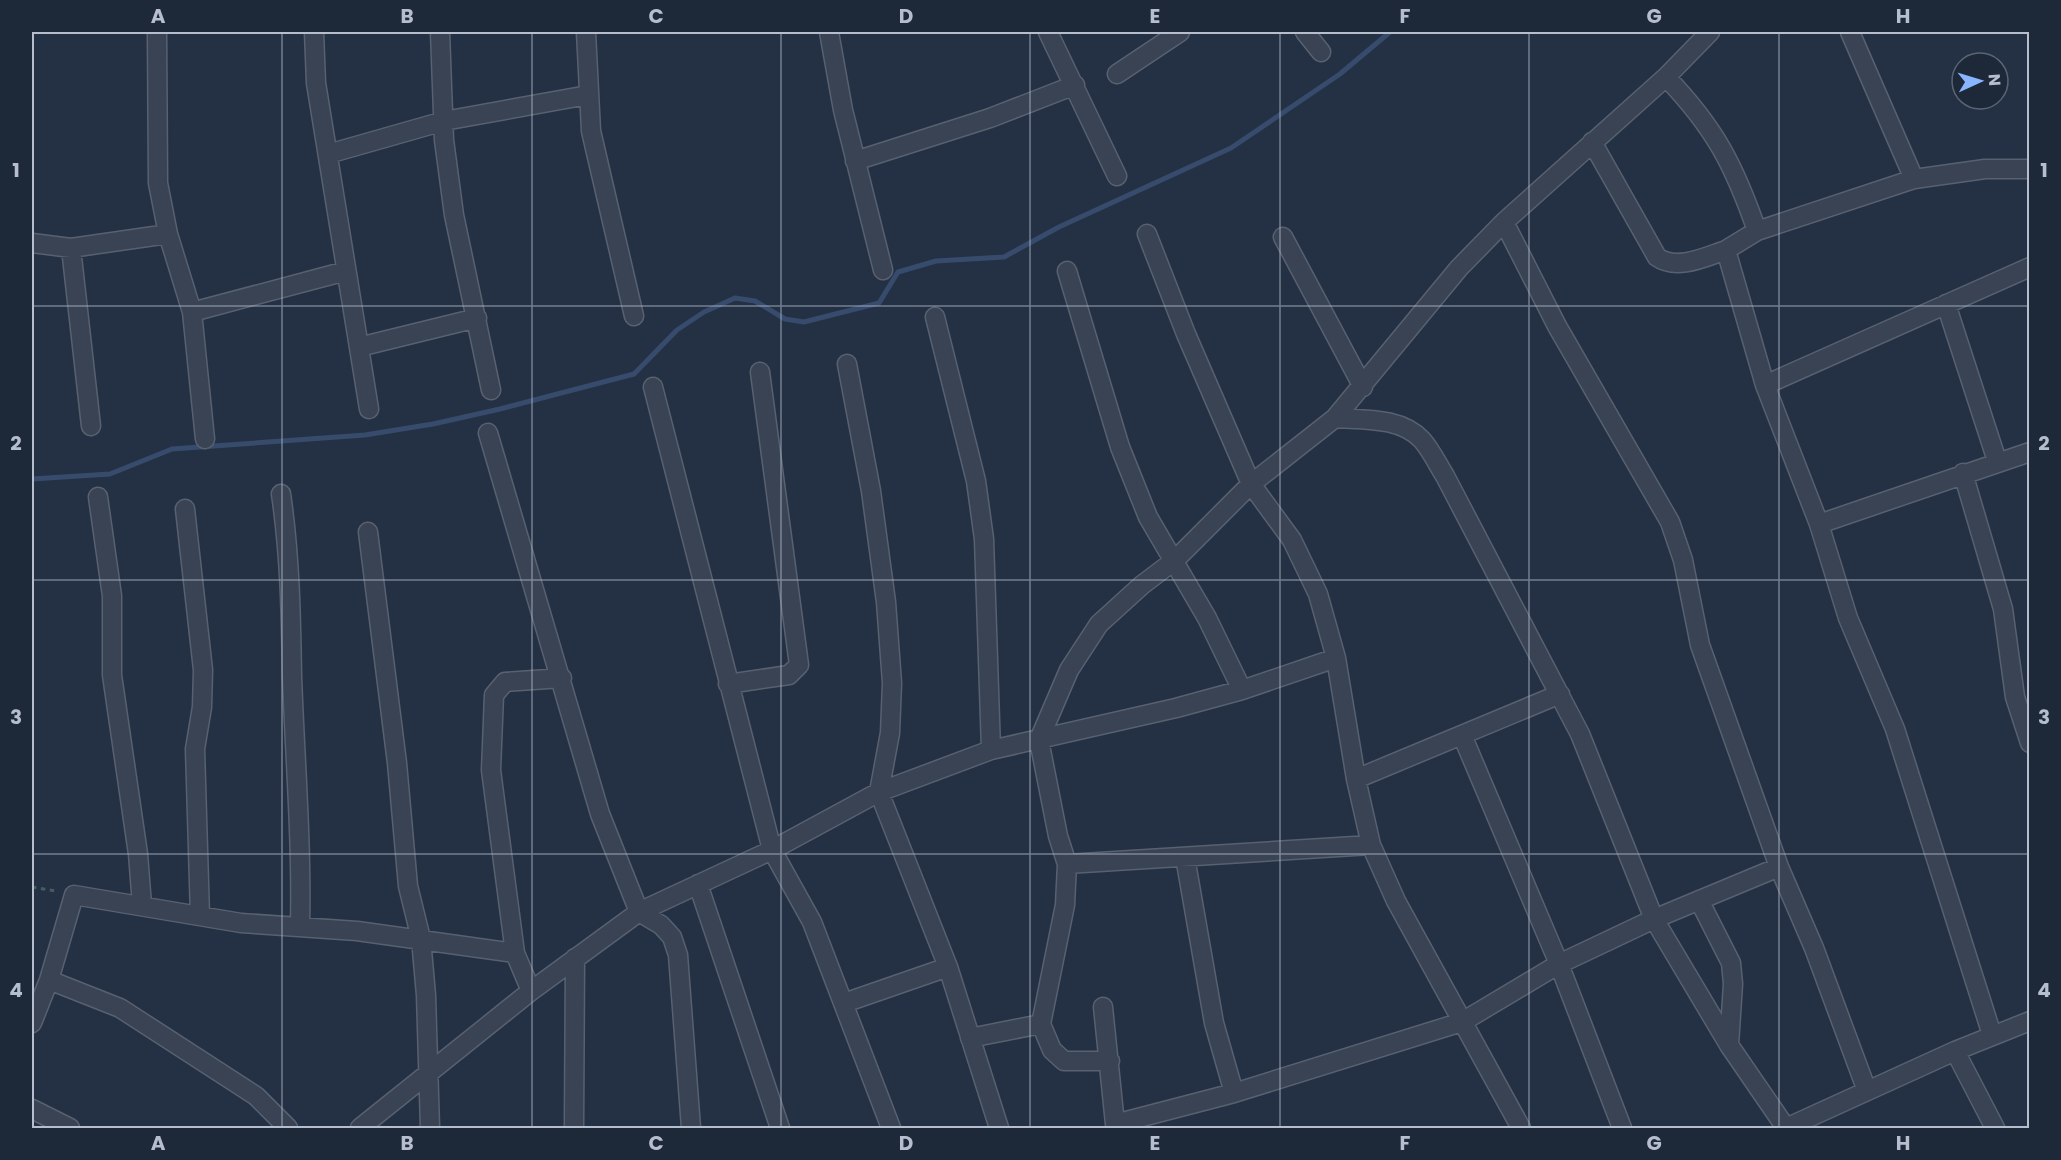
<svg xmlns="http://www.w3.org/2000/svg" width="2061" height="1160" viewBox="0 0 2061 1160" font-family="Poppins,sans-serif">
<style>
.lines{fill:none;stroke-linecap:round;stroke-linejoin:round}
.stream{stroke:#374b6c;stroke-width:5}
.street-casing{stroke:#576170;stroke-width:21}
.path{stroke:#445d61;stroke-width:3;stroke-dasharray:4.5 4.5;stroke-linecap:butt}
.street{stroke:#394353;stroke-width:18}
.grid{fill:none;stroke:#b6becd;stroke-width:1.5;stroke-opacity:0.55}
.neatline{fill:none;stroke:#b6becd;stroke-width:2}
.grid-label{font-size:20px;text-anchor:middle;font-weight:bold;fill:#b6becd}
</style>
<rect width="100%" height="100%" fill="#243144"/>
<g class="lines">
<!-- stream -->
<path class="stream" d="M32,479L110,474L172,449L365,435L433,424L500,409L634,374L677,330L704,312L735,298L755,301L785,319L804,322L879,303L898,272L936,261L1004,257L1059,227L1231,148L1340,74L1390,32"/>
<!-- street casing -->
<g class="street-casing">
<path id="street" d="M157,32L158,183L168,234L192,312L205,439
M314,32L316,83L369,409
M440,32L444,140L454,215L491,390
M586,32L591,131L634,316
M829,32L843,110L883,270
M1048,32L1117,176
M1305,32L1321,52
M1850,32L1914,179
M1117,74L1180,32
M1666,77C1715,128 1734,165 1757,231L1726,250L1765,385L1819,524L1848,618L1895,729L1992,1035
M1592,142L1657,257C1677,271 1705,257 1726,250
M328,154L444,121L588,95
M855,161L990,118L1075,85
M1504,222L1557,326L1670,522L1683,560L1700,645L1779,867L1814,948L1867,1091
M1757,231L1914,179L1985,169H2030
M1147,234L1186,334L1251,484L1292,540L1318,594L1336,658L1356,779L1371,845L1396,901L1521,1128
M1283,237L1363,387
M32,243L71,248L168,234
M71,248L91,426
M1067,271L1120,447L1148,517L1207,618L1242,690
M1946,304L1997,461
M192,312L346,271
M935,317L976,481L984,539L991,750
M359,347L477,318
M847,364L871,491L886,602L892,683L890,733L879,792L948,967L999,1128
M1765,385L2030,267
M653,387L772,850L812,922L891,1128
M1335,418C1364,420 1401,417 1422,440C1431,450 1438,465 1445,476L1580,734L1654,919L1729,1045L1786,1128
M488,433L600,814L639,912L661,925L672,937L678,955L691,1128
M1963,473L2003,609L2015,697L2030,743
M281,494C290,555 291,615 292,676C295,760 302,843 300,927
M98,497L112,596V675L138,854L142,905
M185,509L203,670L202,707L195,749L200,916
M1819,524L2030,452
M368,532L397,763L408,886L421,939L426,995L430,1128
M728,684L789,675L799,665L760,372
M1462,735L1559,964L1622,1128
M1356,779L1560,694
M1371,845L1067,864L1058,836L1039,740L1069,670L1099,624L1142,585L1175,560L1251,484L1335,418L1459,268L1504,222L1666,77L1710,32
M1185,857L1214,1023L1234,1093
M1067,864L1065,905L1041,1024L1052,1050L1064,1061H1110
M698,884L780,1128
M1699,900L1731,963L1733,984L1729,1045
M49,980L120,1008L256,1096L288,1128
M531,991L515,953L491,770L494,695L505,682L562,678
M844,1003L948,967
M1103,1007L1115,1124
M32,1023L49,980L74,895L241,923L357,931L515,953
M970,1038L1041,1024
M1955,1051L1995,1128
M32,1109L70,1128
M360,1128L531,991L639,912L772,850L879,792L991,750L1176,708L1242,690L1336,658
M574,1128L575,958
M1116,1128L1115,1124L1234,1093L1462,1022L1559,964L1654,919L1779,867
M1786,1128L1955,1051L2030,1021"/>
</g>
<!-- path -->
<path class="path" d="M32,887L56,891"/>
<!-- street -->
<use href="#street" class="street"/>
</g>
<!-- grid -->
<path class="grid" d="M282,32V1128M532,32V1128M781,32V1128M1030,32V1128M1280,32V1128M1529,32V1128M1779,32V1128M32,306H2030M32,580H2030M32,854H2030"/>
<!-- border -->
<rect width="2061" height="1160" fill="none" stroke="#1d2838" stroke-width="66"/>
<!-- north arrow -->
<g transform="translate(1980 81) rotate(86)"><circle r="28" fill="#1d2838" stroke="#5a6474" stroke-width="1.5"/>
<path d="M0-4.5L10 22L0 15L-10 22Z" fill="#89b4ff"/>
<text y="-9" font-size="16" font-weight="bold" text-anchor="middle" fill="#b6becd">N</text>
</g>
<rect x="33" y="33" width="1995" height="1094" class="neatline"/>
<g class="grid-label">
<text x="158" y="23">A</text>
<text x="407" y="23">B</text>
<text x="656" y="23">C</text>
<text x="906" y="23">D</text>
<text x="1155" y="23">E</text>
<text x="1405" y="23">F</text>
<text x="1654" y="23">G</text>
<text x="1903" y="23">H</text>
<text x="16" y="177">1</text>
<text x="2044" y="177">1</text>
<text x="16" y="450">2</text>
<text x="2044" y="450">2</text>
<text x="16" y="724">3</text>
<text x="2044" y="724">3</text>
<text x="16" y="997">4</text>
<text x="2044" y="997">4</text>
<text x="158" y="1150">A</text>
<text x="407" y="1150">B</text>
<text x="656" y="1150">C</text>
<text x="906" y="1150">D</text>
<text x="1155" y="1150">E</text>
<text x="1405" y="1150">F</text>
<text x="1654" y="1150">G</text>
<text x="1903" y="1150">H</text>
</g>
</svg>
